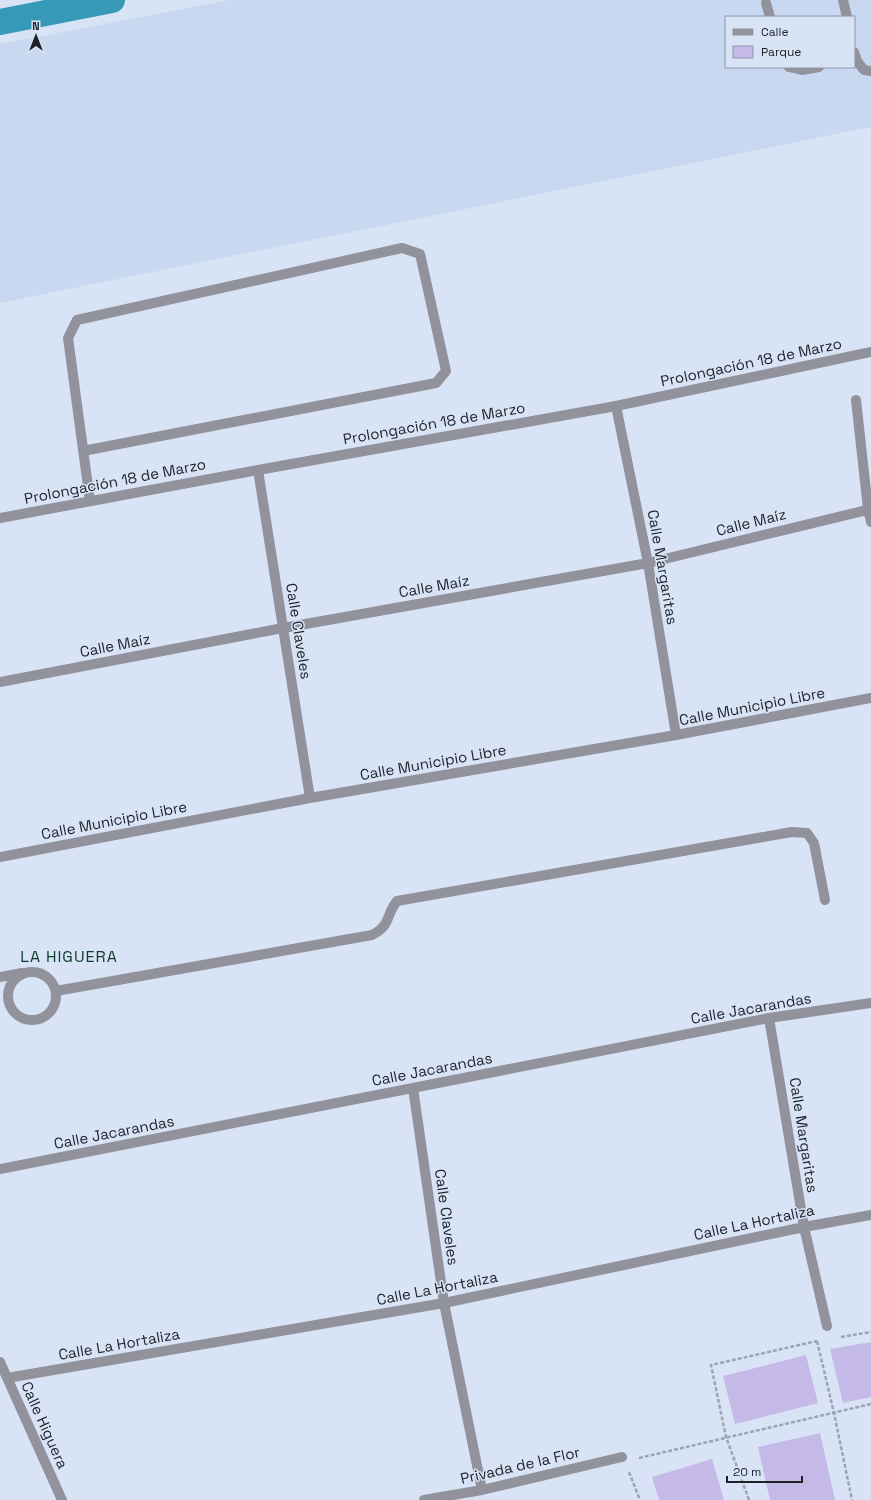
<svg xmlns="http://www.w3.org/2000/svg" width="871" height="1500" viewBox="0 0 871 1500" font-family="'Space Grotesk',sans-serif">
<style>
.built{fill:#c8d8f0;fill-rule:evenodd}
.green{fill:#c5b9e8}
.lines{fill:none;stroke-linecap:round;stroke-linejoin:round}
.canal{stroke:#3699b6;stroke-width:26}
.path{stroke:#9ba4b3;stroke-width:2.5;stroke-dasharray:4 2;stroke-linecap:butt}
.service{stroke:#91929b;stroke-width:10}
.minor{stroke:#91929b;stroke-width:10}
.tertiary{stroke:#91929b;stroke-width:10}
.labels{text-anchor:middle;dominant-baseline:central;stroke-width:3;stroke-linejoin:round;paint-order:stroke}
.street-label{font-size:15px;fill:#1d2128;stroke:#d8e4f6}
.neighbourhood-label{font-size:16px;letter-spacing:1px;fill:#0c3c2a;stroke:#d8e4f6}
</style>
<rect width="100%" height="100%" fill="#d8e4f6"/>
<!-- built -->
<path class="built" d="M230,0H871V127L0,303V44ZM726,17H854V67H726Z"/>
<!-- green -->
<path class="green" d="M871,1342V1397L843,1403L830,1349Z
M806,1355L818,1403L735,1424L723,1376Z
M820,1433L835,1500H770L758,1447Z
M712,1459L724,1500H659L652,1477Z"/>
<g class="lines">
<!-- canal -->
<path class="canal" d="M0,22L112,0"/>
<!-- path -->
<path class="path" d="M841,1337L871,1332
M817,1341L834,1413L852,1500
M639,1458L871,1404
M629,1472L640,1500
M749,1500L726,1437L711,1365L817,1341"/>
<!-- service -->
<path class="service" d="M843,0L847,17
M766,3L770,17
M854,52L857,61L864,70L871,71
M789,67L802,70L819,67
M83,451L436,383L446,371L420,254L402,248L77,320L68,338L90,501"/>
<!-- minor -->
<path class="minor" d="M856,400L868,509L871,522
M616,406L648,563L676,735
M258,470L310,798
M0,682L283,628L648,563L871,509
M0,857L310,798L676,735L871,698
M8 996a24 24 0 1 1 48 0a24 24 0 1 1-48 0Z
M0,977L22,973
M56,991L372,935C391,926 386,914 397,901L792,832L807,833L814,843L825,900
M769,1018L804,1227L827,1326
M413,1088L444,1303L482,1490
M0,1169L769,1018L871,1003
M0,1362L62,1500
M7,1378L444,1303L804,1227L871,1215
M424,1500L482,1490L622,1457"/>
<!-- tertiary -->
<path class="tertiary" d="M0,518L258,470L616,406L871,352"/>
</g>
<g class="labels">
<!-- street labels -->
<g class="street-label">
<text transform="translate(751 362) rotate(-12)">Prolongación 18 de Marzo</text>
<text transform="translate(434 423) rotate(-10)">Prolongación 18 de Marzo</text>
<text transform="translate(115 481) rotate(-11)">Prolongación 18 de Marzo</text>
<text transform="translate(751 522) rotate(-14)">Calle Maíz</text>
<text transform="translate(663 567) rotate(80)">Calle Margaritas</text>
<text transform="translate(434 586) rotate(-10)">Calle Maíz</text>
<text transform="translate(299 631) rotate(81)">Calle Claveles</text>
<text transform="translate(115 645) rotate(-11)">Calle Maíz</text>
<text transform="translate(752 706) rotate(-11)">Calle Municipio Libre</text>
<text transform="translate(433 762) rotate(-10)">Calle Municipio Libre</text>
<text transform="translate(114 820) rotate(-11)">Calle Municipio Libre</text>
<text transform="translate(751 1008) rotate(-10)">Calle Jacarandas</text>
<text transform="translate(432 1069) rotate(-11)">Calle Jacarandas</text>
<text transform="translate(114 1132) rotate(-11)">Calle Jacarandas</text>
<text transform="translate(804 1135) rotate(81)">Calle Margaritas</text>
<text transform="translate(447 1217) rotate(82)">Calle Claveles</text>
<text transform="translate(754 1222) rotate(-12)">Calle La Hortaliza</text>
<text transform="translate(437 1288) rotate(-11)">Calle La Hortaliza</text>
<text transform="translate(119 1344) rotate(-10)">Calle La Hortaliza</text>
<text transform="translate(45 1425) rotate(66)">Calle Higuera</text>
<text transform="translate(520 1465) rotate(-13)">Privada de la Flor</text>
</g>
<!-- neighbourhood labels -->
<g class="neighbourhood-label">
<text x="69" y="956">LA HIGUERA</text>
</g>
</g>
<!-- legend -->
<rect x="725" y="16" width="130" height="52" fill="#d8e4f6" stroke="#8d96a4"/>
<rect x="733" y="29" width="20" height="6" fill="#91929b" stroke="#8d96a4"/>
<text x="761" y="36" font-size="12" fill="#1d2128">Calle</text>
<rect x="733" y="46" width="20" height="12" fill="#c5b9e8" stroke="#8d96a4"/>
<text x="761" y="56" font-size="12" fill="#1d2128">Parque</text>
<!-- north arrow -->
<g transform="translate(36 36)" stroke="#d8e4f6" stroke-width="3" paint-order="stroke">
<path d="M0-3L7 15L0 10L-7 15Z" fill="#1d2128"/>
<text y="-6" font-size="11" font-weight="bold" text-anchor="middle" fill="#1d2128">N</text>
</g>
<!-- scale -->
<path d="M727 1476v6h75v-6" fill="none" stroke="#1d2128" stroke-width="2"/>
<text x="733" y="1476" font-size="12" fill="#1d2128" stroke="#d8e4f6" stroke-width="3" paint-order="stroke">20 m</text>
</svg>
